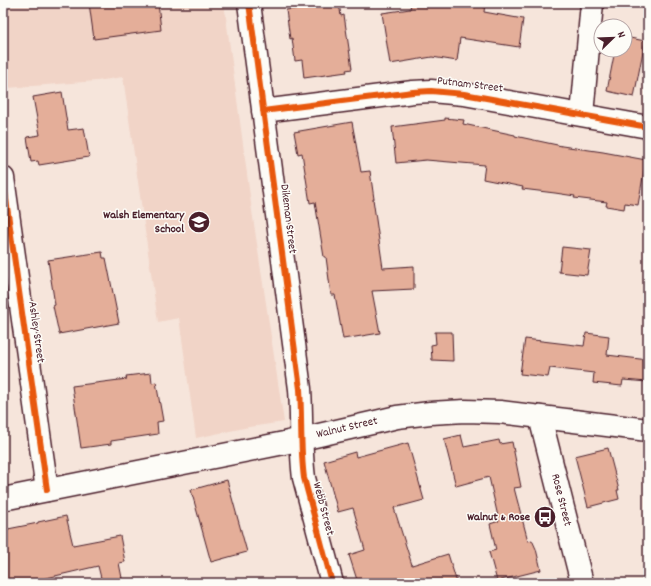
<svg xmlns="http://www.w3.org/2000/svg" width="651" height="586" viewBox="0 0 651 586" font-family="Dekko,sans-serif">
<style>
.built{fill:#f1d4c7}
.building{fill:#e4ae99;stroke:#4a1f2b}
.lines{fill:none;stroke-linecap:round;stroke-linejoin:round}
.minor-casing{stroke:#4a1f2b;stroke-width:25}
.major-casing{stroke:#4a1f2b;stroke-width:25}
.minor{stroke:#fdfcf7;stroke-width:22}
.major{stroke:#fdfcf7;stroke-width:22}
.cycleway-casing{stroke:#fdfcf7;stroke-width:8}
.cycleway{stroke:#e8590c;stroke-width:6}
.labels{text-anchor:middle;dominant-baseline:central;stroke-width:3;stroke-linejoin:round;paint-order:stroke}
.street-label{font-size:12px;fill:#4a1f2b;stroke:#fdfcf7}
.poi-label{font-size:12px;font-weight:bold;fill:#4a1f2b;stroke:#fdfcf7;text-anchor:end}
</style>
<rect width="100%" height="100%" fill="#f6e5db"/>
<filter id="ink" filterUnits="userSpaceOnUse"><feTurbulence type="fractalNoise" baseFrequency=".025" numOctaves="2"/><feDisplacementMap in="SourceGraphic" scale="8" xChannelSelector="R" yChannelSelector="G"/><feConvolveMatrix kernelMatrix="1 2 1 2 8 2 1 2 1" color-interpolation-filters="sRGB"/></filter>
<g filter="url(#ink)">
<!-- built -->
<path class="built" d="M3,3H224L252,211L284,422L249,427L196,438L179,318L158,322L123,77L97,81L7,88L3,59Z"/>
<!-- building -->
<path class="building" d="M89,3H158L161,30L94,39Z
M335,3H339L341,16L344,15L352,69L346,70L347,72L304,78L302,60L295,61L292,38L290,39L286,10Z
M411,3H485L484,12L523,19L519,47L460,38L457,61L432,57L390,64L382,13L410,9Z
M625,37L645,41L634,97L607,91L615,50H625Z
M62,92L68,130L84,128L89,157L39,165L38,161L31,162L27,137L40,135L33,97Z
M445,118L464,120L463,124L515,135V136L562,146L603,152L646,160L638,205L625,203L624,209L606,206L607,202L574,198L575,196L555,193L522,189L523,187L483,179L485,165L426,160L396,163L392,127L445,120Z
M352,122L361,172L370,171L374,199H373L383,268L414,266V289L372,291L380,333L343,339L335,295H331L326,257H324L315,202L310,203L302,153L298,154L294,132Z
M562,247L591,250L587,275L559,272Z
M102,252L103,258H106L119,323L59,334L53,306L55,305L48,260Z
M435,332H452L453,361L432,360L431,345L436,344Z
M586,333L609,336L607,355L648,360V382L623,380L622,386L593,383L594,373L550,368L548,377L520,374L525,339L584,346Z
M151,373L152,383L156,382L163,421L157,422L158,434L111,441V444L81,448L72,386L127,379L126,376Z
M461,435L464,447L499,440L500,444L512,442L521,487L514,488L528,541L532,540L536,549L541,570L497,581L489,552L496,550L490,524L499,521L489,477L456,486L444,439Z
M408,443L424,500L394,508L412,565L448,554L457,583H358L349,555L365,550L353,508L338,512L324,461L355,452L356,457Z
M608,448L619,490H617L619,499L588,507L575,456Z
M227,480L247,552L211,562L191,490Z
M66,516L73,545L120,536L125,562L119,563L122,578L102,582L98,566L25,583H6L3,569V530L38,523V522Z"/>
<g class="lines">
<!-- minor casing -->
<g class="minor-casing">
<path id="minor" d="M249,3L300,389C302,418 300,448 304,478L332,583
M263,111L413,92L431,91L464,94L648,127
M582,115L592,3
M3,178L47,490
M540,417L582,583"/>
</g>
<!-- major casing -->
<g class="major-casing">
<path id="major" d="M3,499L284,443L376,422L397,417L430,413L465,411L500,412L648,430"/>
</g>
<!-- minor -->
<use href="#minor" class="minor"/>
<!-- major -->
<use href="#major" class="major"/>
<!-- cycleway casing -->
<g class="cycleway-casing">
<path id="cycleway" d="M249,3L300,389C302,418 300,448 304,478L332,583
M263,111L413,92L431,91L464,94L648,127
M3,178L47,490"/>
</g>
<!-- cycleway -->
<use href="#cycleway" class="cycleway"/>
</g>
</g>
<!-- icons -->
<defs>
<g id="school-disc" transform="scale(1.15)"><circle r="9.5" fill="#4a1f2b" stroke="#fdfcf7"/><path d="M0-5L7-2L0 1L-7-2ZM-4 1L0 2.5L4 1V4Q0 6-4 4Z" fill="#fff"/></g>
<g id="bus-disc" transform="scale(1.15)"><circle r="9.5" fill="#4a1f2b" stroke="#fdfcf7"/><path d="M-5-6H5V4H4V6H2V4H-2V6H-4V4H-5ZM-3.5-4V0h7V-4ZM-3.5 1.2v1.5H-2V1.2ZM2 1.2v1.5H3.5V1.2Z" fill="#fff"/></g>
</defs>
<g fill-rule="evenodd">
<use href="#school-disc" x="199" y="222"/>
<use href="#bus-disc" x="545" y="517"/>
</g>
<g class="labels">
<!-- street labels -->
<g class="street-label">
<text transform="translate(470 85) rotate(7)">Putnam Street</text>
<text transform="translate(288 219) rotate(83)">Dikeman Street</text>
<text transform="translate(36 332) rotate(82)">Ashley Street</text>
<text transform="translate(347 428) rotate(-13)">Walnut Street</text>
<text transform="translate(561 500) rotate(76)">Rose Street</text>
<text transform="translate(323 509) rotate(75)">Webb Street</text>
</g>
<!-- poi labels -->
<g class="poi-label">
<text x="184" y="215">Walsh Elementary<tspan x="184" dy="14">School</tspan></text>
<text x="530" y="517">Walnut &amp; Rose</text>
</g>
</g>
<!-- margin -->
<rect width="651" height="586" fill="none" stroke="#fdfcf7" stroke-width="16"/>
<rect x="8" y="8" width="635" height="570" fill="none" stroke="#4a1f2b" stroke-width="1.5" filter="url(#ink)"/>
<!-- north arrow -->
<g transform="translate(613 38) rotate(67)"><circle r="19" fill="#fdfcf7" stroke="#b5a4a5"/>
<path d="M0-3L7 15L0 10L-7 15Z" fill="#4a1f2b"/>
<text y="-6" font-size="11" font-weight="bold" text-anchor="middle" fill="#4a1f2b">N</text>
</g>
</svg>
